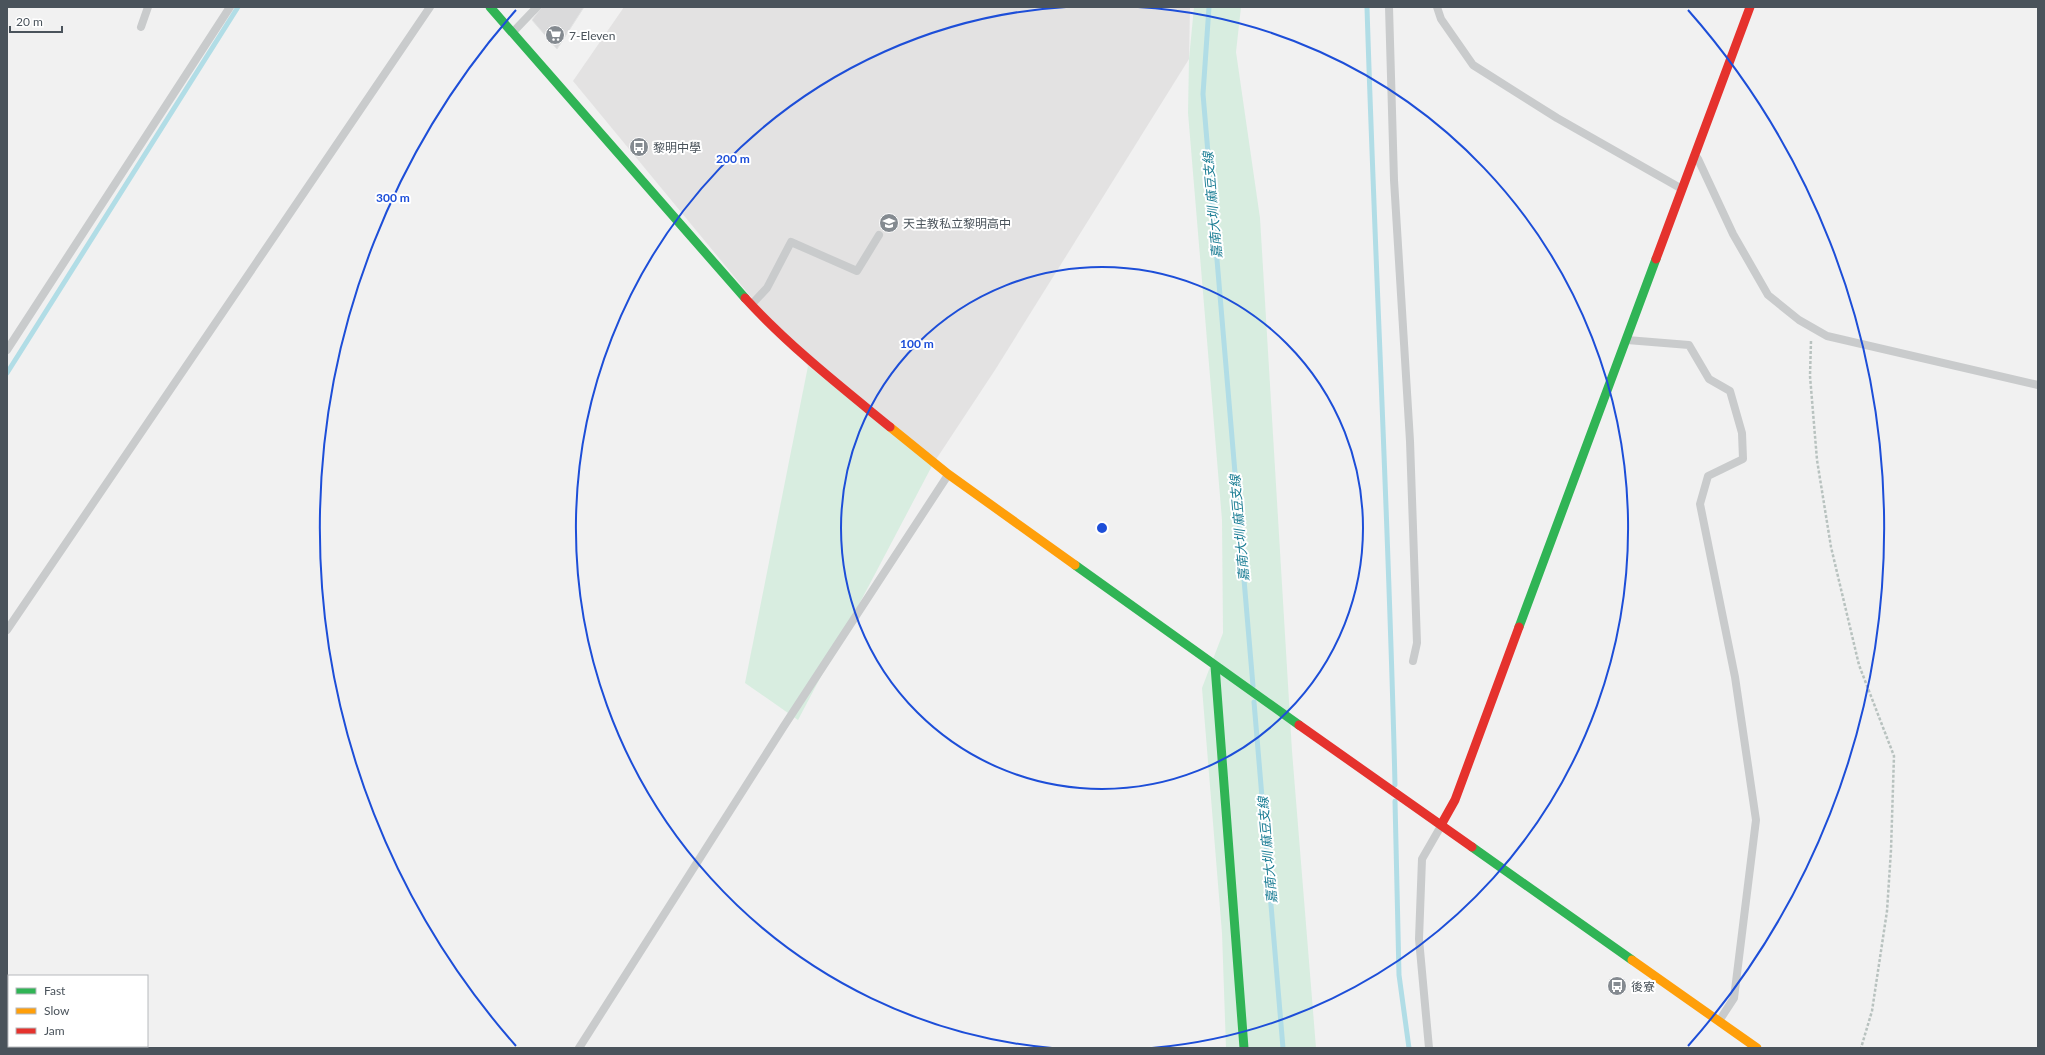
<svg xmlns="http://www.w3.org/2000/svg" width="2045" height="1055" viewBox="0 0 2045 1055" font-family="Lato,'Noto Sans TC',sans-serif">
<style>
.education{fill:#e3e2e2}
.green{fill:#d8ede0}
.lines{fill:none;stroke-linecap:round;stroke-linejoin:round}
.stream{stroke:#b1dde6;stroke-width:5}
.building{fill:#dadadb;stroke:#e2e3e3}
.path{stroke:#b8c2bf;stroke-width:2.5;stroke-dasharray:3 2;stroke-linecap:butt}
.lane{stroke:#c9cbcc;stroke-width:8}
.fast{stroke:#30b455;stroke-width:9}
.slow{stroke:#ff9f0a;stroke-width:9}
.jam{stroke:#e5322d;stroke-width:9}
.ring{fill:none;stroke:#1d4ed8;stroke-width:2}
.labels{text-anchor:middle;dominant-baseline:central;stroke-width:4;stroke-linejoin:round;paint-order:stroke}
.poi-label{font-size:12px;fill:#4a535b;stroke:#fff;text-anchor:start}
.water-label{font-size:13px;font-style:italic;fill:#1b7d94;stroke:#fff}
.centre{fill:#1d4ed8;stroke:#fff;stroke-width:2}
.ring-label{font-size:12px;text-anchor:middle;font-weight:bold;fill:#1d4ed8;stroke:#fff;stroke-width:4;stroke-linejoin:round;paint-order:stroke}
</style>
<rect width="100%" height="100%" fill="#f1f1f1"/>
<!-- education -->
<path class="education" d="M624,7H1190L1189,59L995,370L933,464L808,366L573,81Z"/>
<!-- green -->
<path class="green" d="M1194,7H1241L1236,52L1260,218L1292,751L1316,1048H1226L1222,933L1202,688L1223,633L1222,520L1188,113L1189,59Z
M808,366L933,464L798,720L745,683Z"/>
<g class="lines">
<!-- stream -->
<path class="stream" d="M1209,7L1203,94L1253,686
M1367,7C1375,267 1389,526 1395,785
M7,373L238,7
M1254,702L1283,1048
M1395,801L1399,975L1409,1048"/>
</g>
<!-- building -->
<path class="building" d="M542,7H584L557,49L532,20Z"/>
<g class="lines">
<!-- path -->
<path class="path" d="M1811,341L1810,376L1817,460L1831,547L1859,665L1894,756L1891,850L1887,911L1872,1011L1861,1048"/>
<!-- lane -->
<path class="lane" d="M1389,7L1394,180L1410,441L1417,643L1413,661
M1437,7L1441,19L1473,65L1557,118L1682,189
M141,27L148,7
M513,32L537,7
M1698,159L1733,234L1768,295L1799,320L1827,336L2038,385
M752,304L767,288L791,242L857,271L879,235
M1627,340L1689,345L1709,379L1730,391L1742,433L1743,459L1708,476L1700,504L1735,677L1756,820L1734,998L1719,1021
M7,350L230,7
M7,630L430,7
M579,1048L784,726L948,475
M1429,1048L1419,939L1422,859L1441,826"/>
<!-- fast -->
<path class="fast" d="M490,7L745,298
M1075,565L1299,725
M1519,627L1656,259
M1215,666L1244,1048
M1472,847L1632,960"/>
<!-- slow -->
<path class="slow" d="M890,427L948,474L1075,565
M1632,960L1757,1048"/>
<!-- jam -->
<path class="jam" d="M1656,259L1750,7
M745,298C789,346 840,386 890,427
M1299,725L1472,847
M1441,825L1455,800L1519,627"/>
</g>
<!-- distance rings -->
<g class="ring">
<circle cx="1102" cy="528" r="261"/>
<path d="M1052 1048A522 522 0 0 1 1066 7M1138 7A522 522 0 0 1 1152 1048"/>
<path d="M516 1046A782 782 0 0 1 516 10M1688 10A782 782 0 0 1 1688 1046"/>
</g>
<!-- icons -->
<defs>
<g id="supermarket-disc" transform="scale(1)"><circle r="9.5" fill="#848a90" stroke="#fff"/><path d="M-6-5.5h2.5l.6 2H6L4.5 2H-2.5L-4.4-4H-6ZM-1.5 3.2a1.3 1.3 0 1 0 .1 0ZM3 3.2a1.3 1.3 0 1 0 .1 0Z" fill="#fff"/></g>
<g id="bus-disc" transform="scale(1)"><circle r="9.5" fill="#848a90" stroke="#fff"/><path d="M-5-6H5V4H4V6H2V4H-2V6H-4V4H-5ZM-3.5-4V0h7V-4ZM-3.5 1.2v1.5H-2V1.2ZM2 1.2v1.5H3.5V1.2Z" fill="#fff"/></g>
<g id="school-disc" transform="scale(1)"><circle r="9.5" fill="#848a90" stroke="#fff"/><path d="M0-5L7-2L0 1L-7-2ZM-4 1L0 2.5L4 1V4Q0 6-4 4Z" fill="#fff"/></g>
</defs>
<g fill-rule="evenodd">
<use href="#supermarket-disc" x="555" y="35"/>
<use href="#bus-disc" x="639" y="147"/>
<use href="#school-disc" x="889" y="223"/>
<use href="#bus-disc" x="1617" y="986"/>
</g>
<g class="labels">
<!-- poi labels -->
<g class="poi-label">
<text x="569" y="35">7-Eleven</text>
<text x="653" y="147">黎明中學</text>
<text x="903" y="223">天主教私立黎明高中</text>
<text x="1631" y="986">後寮</text>
</g>
<!-- water labels -->
<g class="water-label">
<text transform="translate(1212 205) rotate(-95)">嘉南大圳 麻豆支線</text>
<text transform="translate(1239 528) rotate(-95)">嘉南大圳 麻豆支線</text>
<text transform="translate(1267 850) rotate(-95)">嘉南大圳 麻豆支線</text>
</g>
</g>
<circle cx="1102" cy="528" r="6" class="centre"/>
<g class="ring-label">
<text x="733" y="163">200 m</text>
<text x="393" y="202">300 m</text>
<text x="917" y="348">100 m</text>
</g>
<!-- border -->
<rect width="2045" height="1055" fill="none" stroke="#4a535b" stroke-width="16"/>
<!-- legend -->
<rect x="8" y="975" width="140" height="72" fill="#ffffff" stroke="#b7babd"/>
<rect x="16" y="988" width="20" height="6" fill="#30b455" stroke="#b7babd"/>
<text x="44" y="995" font-size="12" fill="#4a535b">Fast</text>
<rect x="16" y="1008" width="20" height="6" fill="#ff9f0a" stroke="#b7babd"/>
<text x="44" y="1015" font-size="12" fill="#4a535b">Slow</text>
<rect x="16" y="1028" width="20" height="6" fill="#e5322d" stroke="#b7babd"/>
<text x="44" y="1035" font-size="12" fill="#4a535b">Jam</text>
<!-- scale -->
<path d="M10 26v6h52v-6" fill="none" stroke="#4a535b" stroke-width="2"/>
<text x="16" y="26" font-size="12" fill="#4a535b" stroke="#ffffff" stroke-width="3" paint-order="stroke">20 m</text>
</svg>
